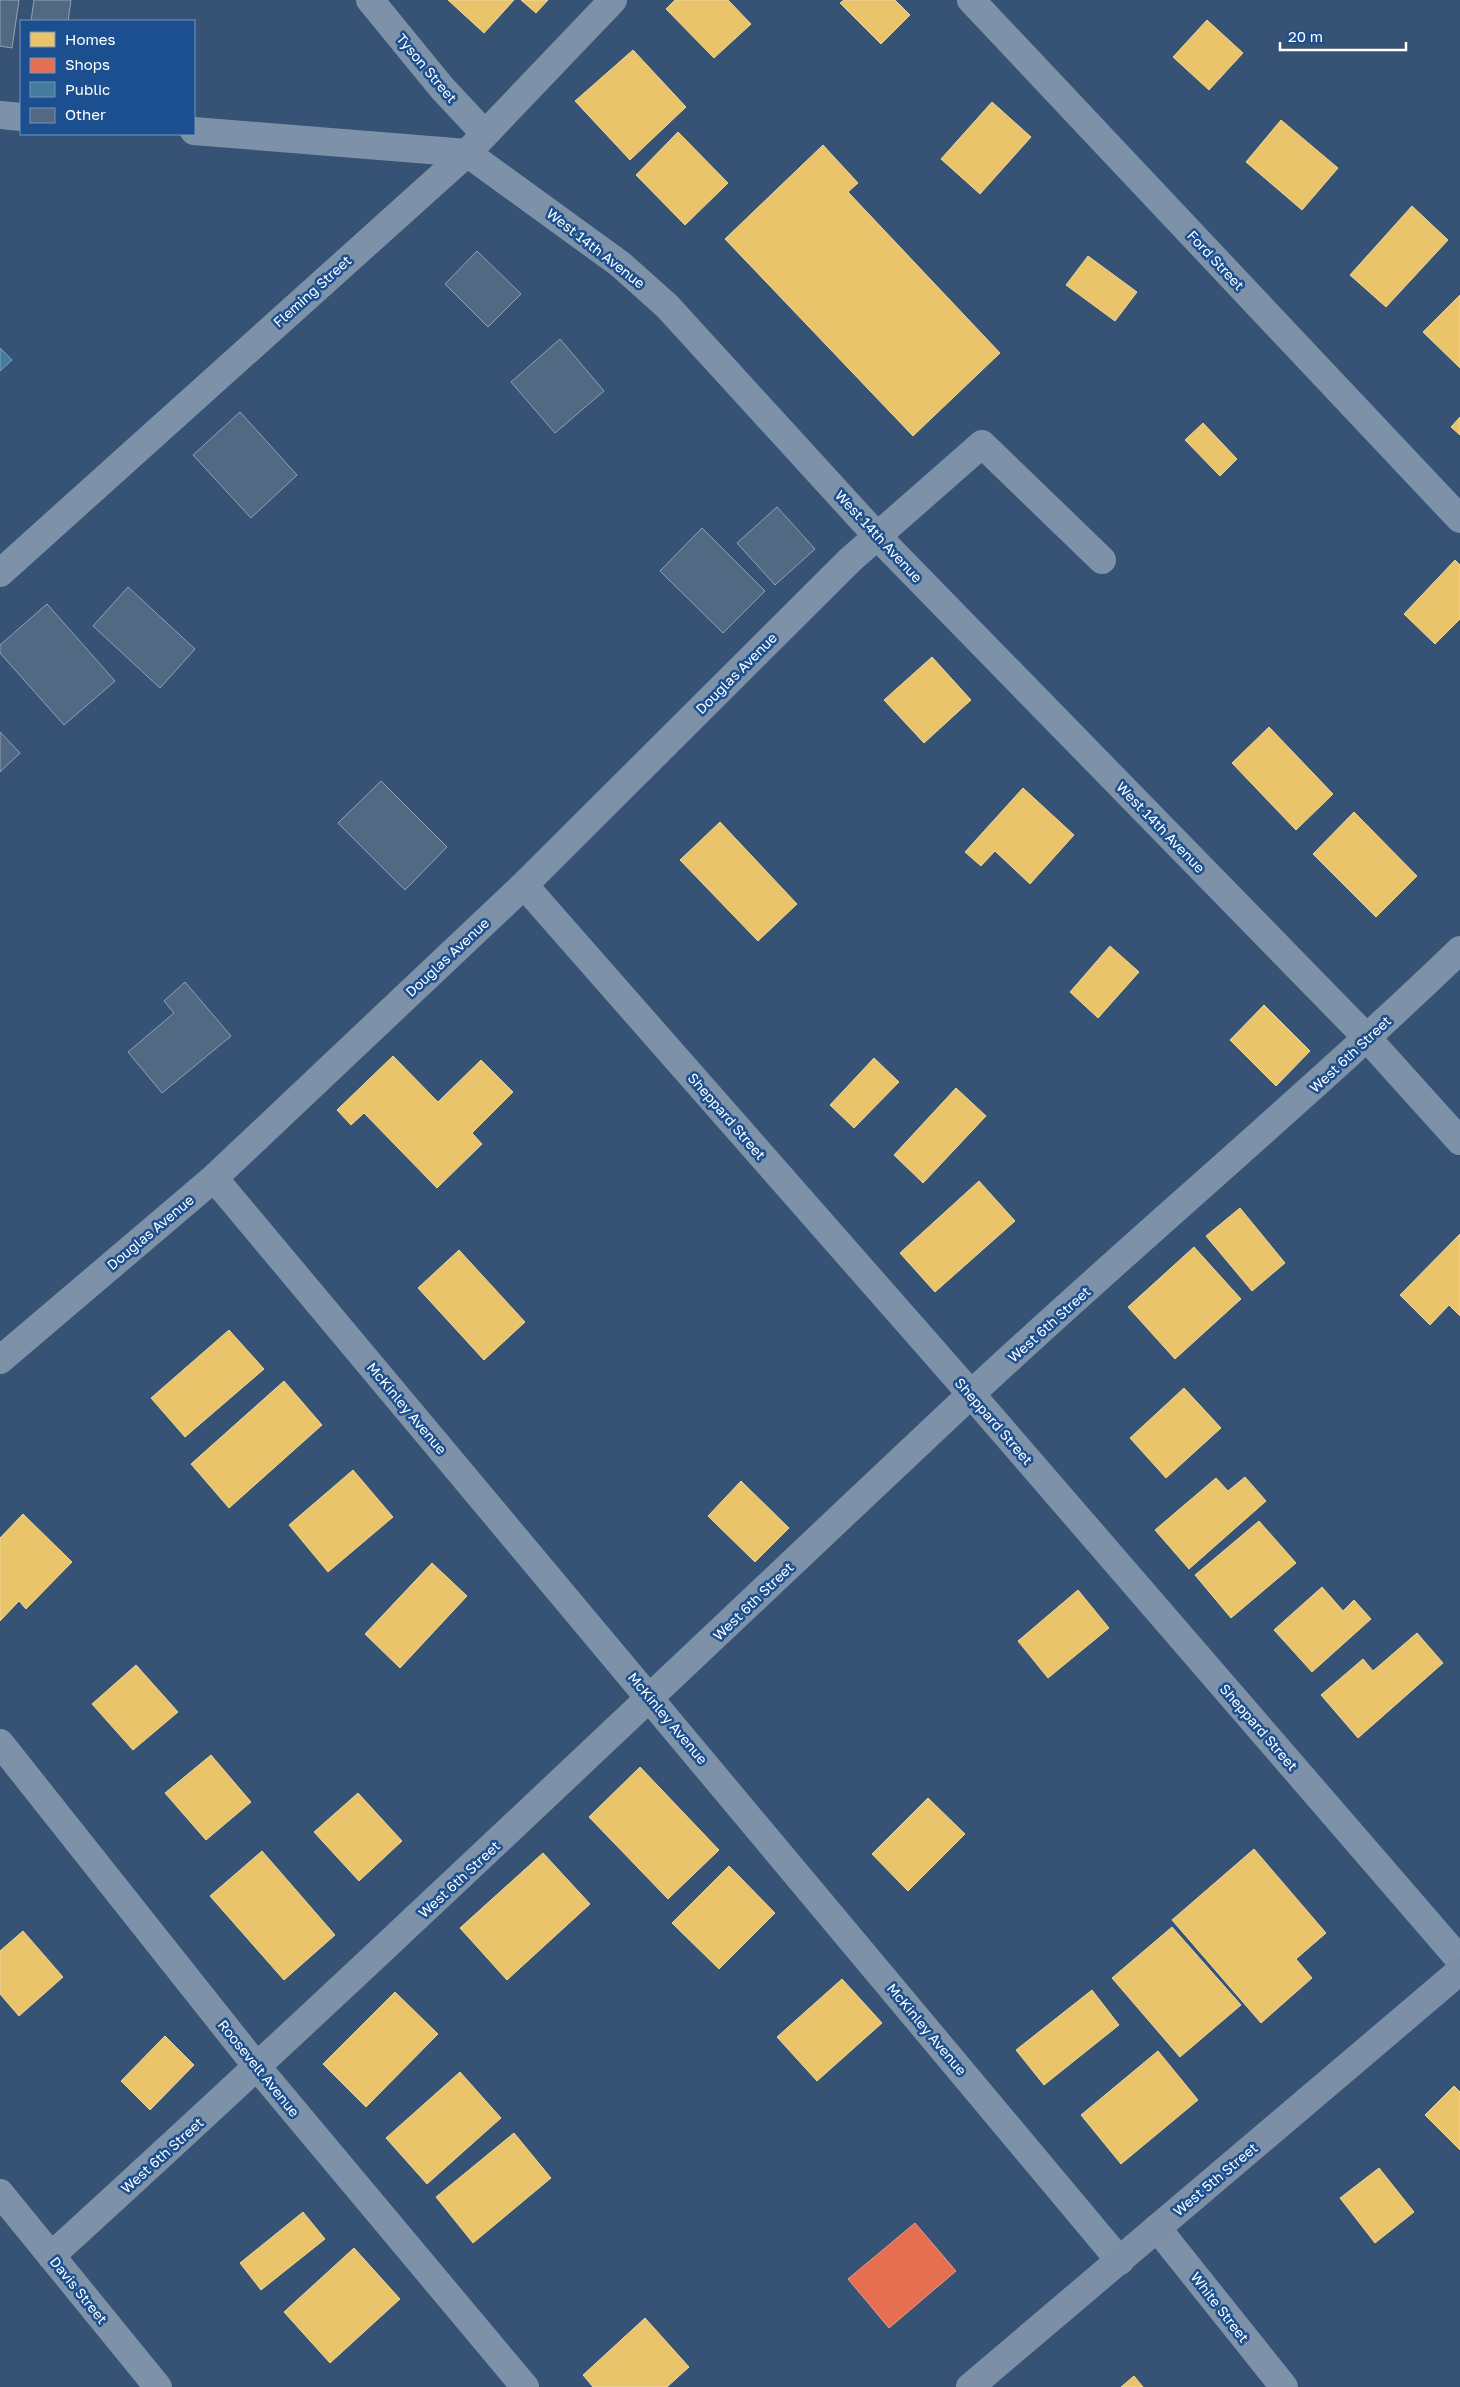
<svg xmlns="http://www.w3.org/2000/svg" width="1460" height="2387" viewBox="0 0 1460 2387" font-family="'Golos Text',sans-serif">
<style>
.homes{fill:#e9c46a;stroke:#f0d697}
.shops{fill:#e76f51;stroke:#ee9a85}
.public{fill:#457b9d;stroke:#7da3ba}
.building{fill:#526984;stroke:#92a2b6}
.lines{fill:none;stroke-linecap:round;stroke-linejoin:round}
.minor{stroke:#7d92a8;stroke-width:28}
.major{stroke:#7d8ea7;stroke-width:28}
.labels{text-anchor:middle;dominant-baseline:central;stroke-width:5;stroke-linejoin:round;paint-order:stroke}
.street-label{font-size:14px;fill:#fff;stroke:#1b4f8f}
</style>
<rect width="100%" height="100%" fill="#365274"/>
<!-- homes -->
<path class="homes" d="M448,0H514L484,33Z
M521,0H548L536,13Z
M675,0H728L751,24L714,58L666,9Z
M844,0H895L910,15L881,44L840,3Z
M1207,20L1243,53L1209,90L1173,57Z
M633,50L686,107L630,160L575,101Z
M992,102L1031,137L980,194L941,159Z
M1281,120L1338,168L1302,210L1246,162Z
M678,132L728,183L685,225L636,175Z
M823,145L858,183L848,192L1000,353L913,436L725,239Z
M1412,206L1448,240L1386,307L1350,275Z
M1088,256L1137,292L1115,321L1066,285Z
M1460,295V368L1423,332Z
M1460,417V435L1451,427Z
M1203,423L1237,459L1220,476L1185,440Z
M1455,560L1460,565V619L1435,644L1404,614Z
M932,657L971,700L924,743L884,700Z
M1269,727L1333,794L1296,830L1232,763Z
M1023,788L1074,835L1030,884L995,851L981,866L965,852Z
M1354,812L1417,876L1376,917L1313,854Z
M720,822L797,904L758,941L680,860Z
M1110,946L1139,972L1098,1018L1070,992Z
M1264,1005L1310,1051L1276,1086L1230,1040Z
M393,1056L438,1102L481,1060L513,1092L472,1133L482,1144L437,1188L364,1113L351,1125L337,1110Z
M874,1058L899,1082L854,1128L830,1105Z
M956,1088L986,1116L923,1183L894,1155Z
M979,1181L1015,1221L935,1292L900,1253Z
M1240,1208L1285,1263L1252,1291L1206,1236Z
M1460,1234V1316L1449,1305L1430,1325L1400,1295Z
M1194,1247L1241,1299L1175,1359L1128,1307Z
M459,1250L525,1322L484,1360L418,1288Z
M229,1330L264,1369L185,1437L151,1398Z
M284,1381L322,1425L229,1508L191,1464Z
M1184,1388L1221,1428L1166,1478L1130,1438Z
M353,1470L393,1517L328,1572L289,1525Z
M1245,1477L1266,1501L1189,1569L1155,1530L1216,1478L1228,1491Z
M741,1481L789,1528L755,1562L708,1516Z
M23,1514L72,1562L26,1609L19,1601L0,1621V1538Z
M1259,1521L1296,1563L1231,1618L1195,1575Z
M432,1563L467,1596L400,1668L365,1634Z
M1322,1587L1343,1611L1354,1600L1371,1619L1312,1672L1274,1630Z
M1078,1590L1109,1628L1048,1678L1018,1641Z
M1417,1633L1443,1663L1358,1738L1321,1695L1363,1659L1373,1671Z
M136,1665L178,1712L133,1750L92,1704Z
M211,1755L251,1802L206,1840L165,1793Z
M640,1767L719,1850L668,1899L589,1817Z
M358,1793L402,1841L359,1881L314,1832Z
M928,1798L965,1834L908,1891L872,1854Z
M1254,1849L1326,1933L1296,1959L1312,1978L1261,2023L1172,1920Z
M262,1851L335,1935L284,1980L210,1896Z
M543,1853L590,1904L507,1980L460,1928Z
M729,1866L775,1913L719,1969L672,1923Z
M1172,1927L1241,2005L1180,2057L1112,1978Z
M23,1931L63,1977L19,2016L0,1994V1951Z
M842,1979L882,2023L817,2081L777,2037Z
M1092,1990L1119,2025L1044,2085L1016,2050Z
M395,1992L438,2034L366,2107L323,2064Z
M165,2036L194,2065L150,2110L121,2081Z
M1158,2051L1198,2100L1121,2164L1081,2115Z
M460,2072L501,2118L427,2184L386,2138Z
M1454,2086L1460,2092V2150L1425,2115Z
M514,2133L551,2178L473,2243L436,2197Z
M1379,2168L1414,2212L1375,2243L1340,2198Z
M303,2212L325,2239L261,2290L240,2263Z
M354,2248L400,2299L330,2363L284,2312Z
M645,2318L689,2367L667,2387H593L583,2375Z
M1134,2376L1143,2387H1121Z"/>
<!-- shops -->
<path class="shops" d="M915,2223L956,2271L889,2328L848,2279Z"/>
<!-- public -->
<path class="public" d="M0,348L12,360L0,371Z"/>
<!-- building -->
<path class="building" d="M0,0H19L12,48L0,46Z
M34,0H71L68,21H31Z
M477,251L521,294L488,327L445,284Z
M560,339L604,391L555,433L511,382Z
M240,412L297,475L251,518L193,455Z
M777,507L815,549L775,585L737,543Z
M702,528L765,591L723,633L660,571Z
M128,587L195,649L160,688L93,626Z
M47,604L115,681L64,725L0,653V645Z
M0,732L20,753L0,772Z
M381,781L447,847L405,890L338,823Z
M185,982L231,1036L162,1093L128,1052L174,1013L164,1001Z"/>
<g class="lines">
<!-- minor -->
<path class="minor" d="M370,0L442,88L485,134
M971,0L1460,519
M0,115L21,117
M194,131L467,153L620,264L667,306L878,537L1368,1039L1460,1141
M0,573L467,153L613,0
M524,885L971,1394L1460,1960
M214,1178L1120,2261
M0,1360L214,1178L524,885L850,560L982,444L1102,560
M0,1743L258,2068L525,2387
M0,2193L158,2387
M1157,2228L1284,2387
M51,2256C360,1974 662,1685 967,1398C1129,1246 1300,1104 1460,950"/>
<!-- major -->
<path class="major" d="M970,2387L1460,1971"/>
</g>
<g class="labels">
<!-- street labels -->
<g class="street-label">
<text transform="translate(427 68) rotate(50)">Tyson Street</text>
<text transform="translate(596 248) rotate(38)">West 14th Avenue</text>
<text transform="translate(1216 260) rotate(47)">Ford Street</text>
<text transform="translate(312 291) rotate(-42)">Fleming Street</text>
<text transform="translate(879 536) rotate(47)">West 14th Avenue</text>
<text transform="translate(736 673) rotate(-45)">Douglas Avenue</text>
<text transform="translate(1161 827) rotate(46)">West 14th Avenue</text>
<text transform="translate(447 957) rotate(-43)">Douglas Avenue</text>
<text transform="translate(1350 1054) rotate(-43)">West 6th Street</text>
<text transform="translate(727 1116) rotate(49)">Sheppard Street</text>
<text transform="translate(150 1232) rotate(-40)">Douglas Avenue</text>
<text transform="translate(1049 1324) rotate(-42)">West 6th Street</text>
<text transform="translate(407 1408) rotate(50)">McKinley Avenue</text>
<text transform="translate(994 1421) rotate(49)">Sheppard Street</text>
<text transform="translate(753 1601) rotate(-44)">West 6th Street</text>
<text transform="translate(668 1718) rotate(50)">McKinley Avenue</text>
<text transform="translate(1259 1727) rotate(49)">Sheppard Street</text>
<text transform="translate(459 1879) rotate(-43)">West 6th Street</text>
<text transform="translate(927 2029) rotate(50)">McKinley Avenue</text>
<text transform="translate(259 2068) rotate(51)">Roosevelt Avenue</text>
<text transform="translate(162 2155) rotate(-42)">West 6th Street</text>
<text transform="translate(1215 2179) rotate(-40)">West 5th Street</text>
<text transform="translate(79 2290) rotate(51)">Davis Street</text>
<text transform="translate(1220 2307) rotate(52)">White Street</text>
</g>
</g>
<!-- legend -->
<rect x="20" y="20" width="175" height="115" fill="#1b4f8f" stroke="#7695bc"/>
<rect x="30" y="32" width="25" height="15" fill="#e9c46a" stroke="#7695bc"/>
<text x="65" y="45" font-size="15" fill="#ffffff">Homes</text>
<rect x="30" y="58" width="25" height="15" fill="#e76f51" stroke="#7695bc"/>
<text x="65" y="70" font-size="15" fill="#ffffff">Shops</text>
<rect x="30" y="82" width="25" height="15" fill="#457b9d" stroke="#7695bc"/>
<text x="65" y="95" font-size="15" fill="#ffffff">Public</text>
<rect x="30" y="108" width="25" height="15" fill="#526984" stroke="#7695bc"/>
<text x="65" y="120" font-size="15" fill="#ffffff">Other</text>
<!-- scale -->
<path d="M1280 42v8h126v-8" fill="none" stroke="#ffffff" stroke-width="2.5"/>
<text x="1288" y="42" font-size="15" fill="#ffffff" stroke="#1b4f8f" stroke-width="4" paint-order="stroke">20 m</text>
</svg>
